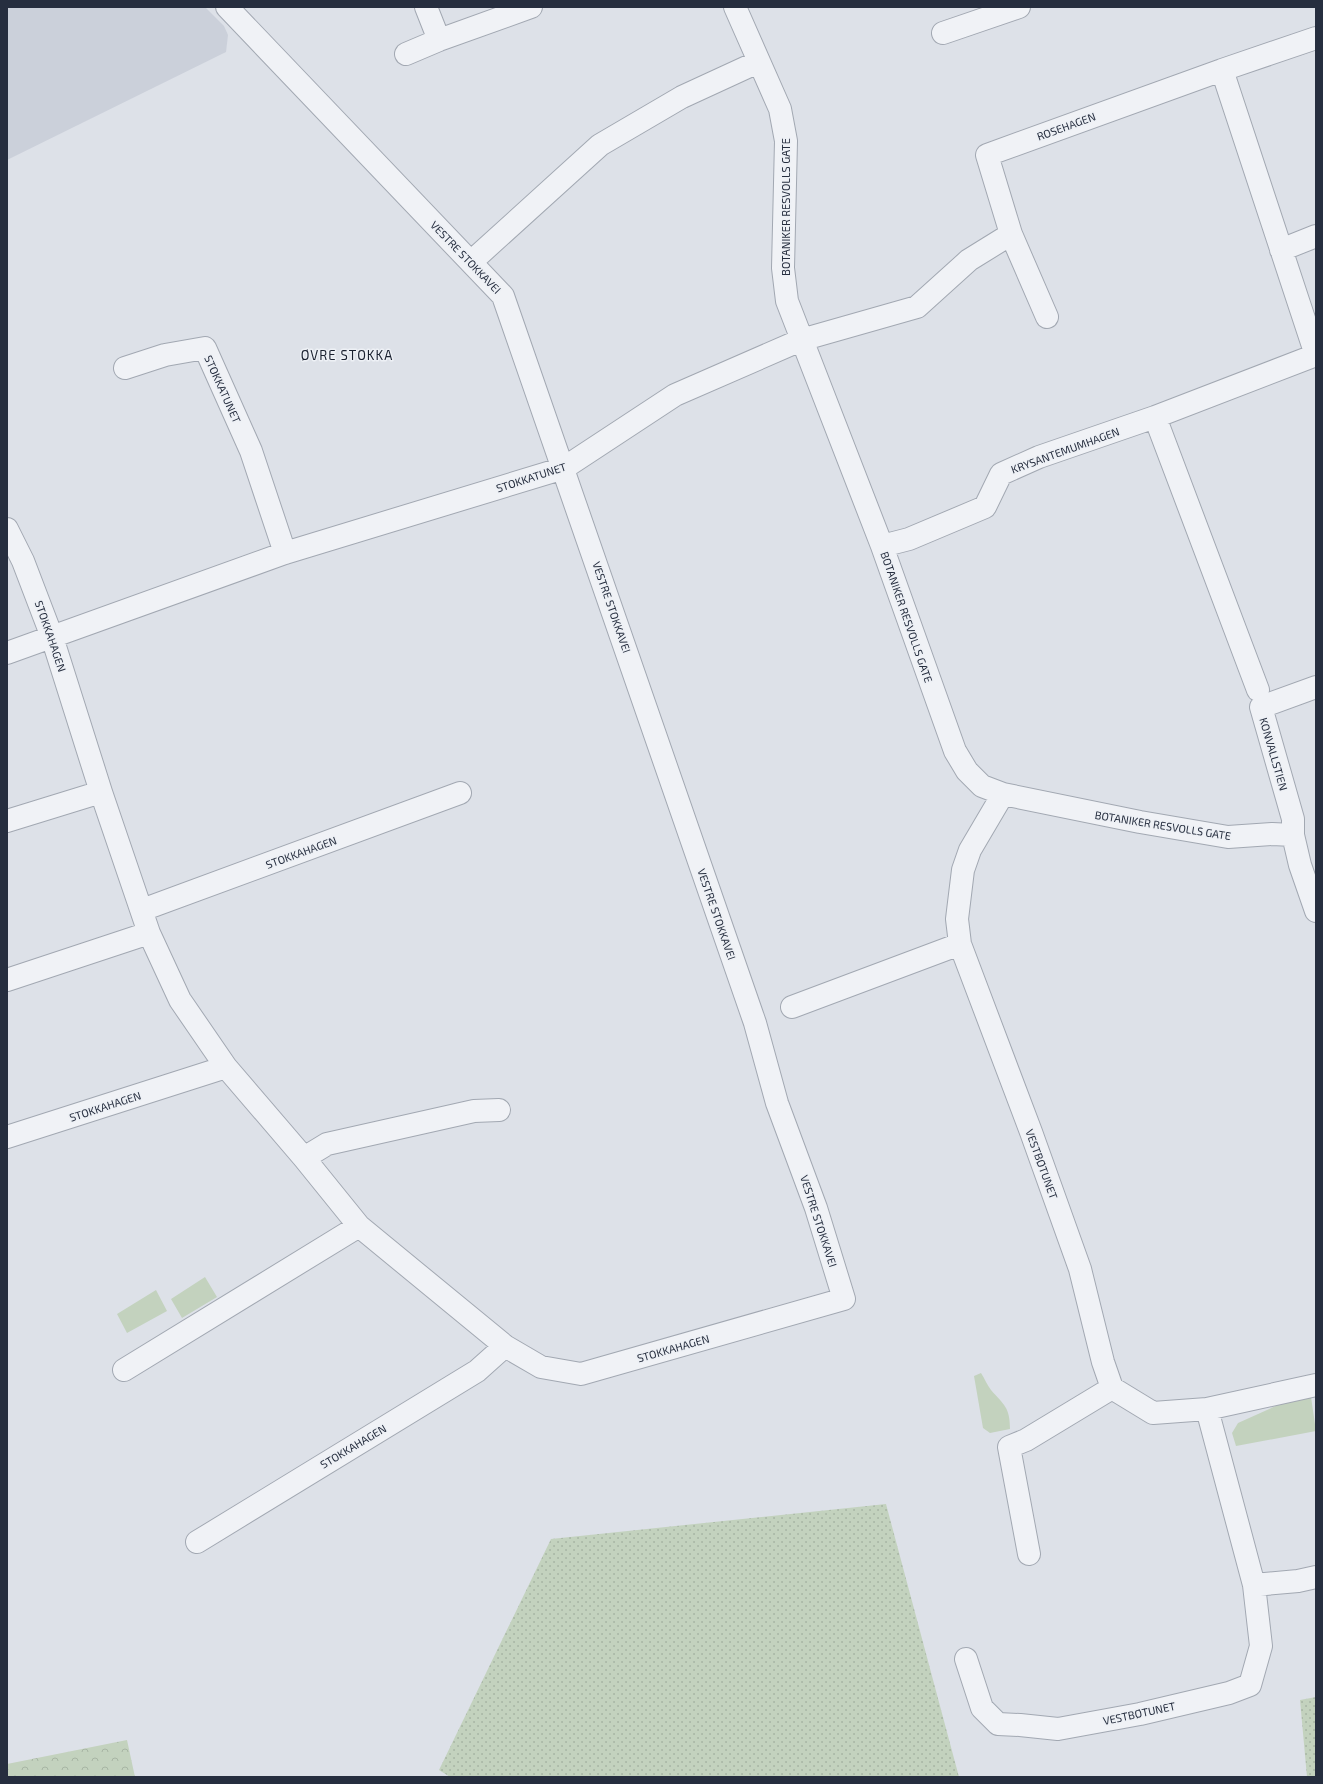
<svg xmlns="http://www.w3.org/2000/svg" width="1323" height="1784" viewBox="0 0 1323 1784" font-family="'Exo 2',sans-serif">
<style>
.built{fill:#cbd0da}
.grass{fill:url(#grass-dots)}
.forest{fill:url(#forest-crowns)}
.park{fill:#c3d2be}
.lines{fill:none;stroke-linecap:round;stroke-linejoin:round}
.minor-casing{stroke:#a2a8b2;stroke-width:24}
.minor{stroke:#f0f2f6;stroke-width:22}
.labels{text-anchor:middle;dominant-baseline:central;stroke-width:3;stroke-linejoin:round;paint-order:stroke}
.street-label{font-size:11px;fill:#262e3f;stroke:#edf0f5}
.quarter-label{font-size:13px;letter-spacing:1px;fill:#19202f;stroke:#edf0f5}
</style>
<defs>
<pattern id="grass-dots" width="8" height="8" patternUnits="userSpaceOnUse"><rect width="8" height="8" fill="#c3d2be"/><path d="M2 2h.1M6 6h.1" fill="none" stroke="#a7b5a4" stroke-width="1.8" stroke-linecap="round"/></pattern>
<pattern id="forest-crowns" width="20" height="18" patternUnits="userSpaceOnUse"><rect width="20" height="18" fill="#c3d2be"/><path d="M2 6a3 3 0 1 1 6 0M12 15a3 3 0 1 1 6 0" fill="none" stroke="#a7b5a4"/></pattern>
</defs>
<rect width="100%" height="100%" fill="#dde1e8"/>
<!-- built -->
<path class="built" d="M7,7H205L224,26L228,35L226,52L7,160Z"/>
<!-- grass -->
<path class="grass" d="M886,1504L959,1777H450L439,1770L551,1539Z
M1316,1697V1777H1307L1300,1700Z"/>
<!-- forest -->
<path class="forest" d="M127,1740L135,1777H7V1764Z"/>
<!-- park -->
<path class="park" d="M205,1277L217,1297L182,1318L171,1299Z
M156,1290L167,1311L127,1333L117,1314Z
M981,1373C985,1379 987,1385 991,1390C1004,1405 1010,1407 1010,1429L990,1433L983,1428L974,1376Z
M1311,1397L1316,1431L1236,1446L1232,1433L1238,1423L1278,1405Z"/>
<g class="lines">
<!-- minor casing -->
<g class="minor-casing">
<path id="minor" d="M426,7L439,40
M735,7L780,109L786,141L783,268L787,301L882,546L955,751L967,771L982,786L1003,794L1140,822L1228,837L1272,834L1293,835L1300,865L1316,911
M943,33L1019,7
M406,54L439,40L531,7
M1222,70L1316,38
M1281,250L1316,236
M471,262L600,145L682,97L758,62
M1047,317L1011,234L987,155L1222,70L1316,355
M125,368L165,355L205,348L251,451L285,553
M1155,417L1258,690
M7,529L23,561L52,637L101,792L149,933L180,1000L226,1067L304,1158L359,1226L505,1346L541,1367L581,1374L844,1299L816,1208L777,1103L755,1023L503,296L227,7
M882,546L909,539L985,507L1001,474L1039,457L1155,417L1316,355
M7,653L285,553L564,468L675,395L801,340L917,307L969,260L1011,234
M1003,794L970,850L963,870L957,919L960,944L1031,1132L1080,1269L1103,1362L1112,1388L1153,1413L1207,1409L1316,1385
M7,821L101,792
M1293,835V819L1261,707L1316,687
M142,910L460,793
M7,980L149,933
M792,1007L960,944
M7,1137L226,1067
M304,1158L327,1144L474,1111L499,1110
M124,1370L359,1226
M197,1542L477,1371L505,1346
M1029,1554L1009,1447L1026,1440L1112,1388
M1254,1585L1298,1581L1316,1577
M966,1659L982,1708L998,1724L1020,1725L1058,1729L1140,1714L1229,1693L1250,1685L1261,1646L1254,1585L1207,1409"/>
</g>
<!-- minor -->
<use href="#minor" class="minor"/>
</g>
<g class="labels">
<!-- street labels -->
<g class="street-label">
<text transform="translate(1066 126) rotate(-20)">ROSEHAGEN</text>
<text transform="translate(785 207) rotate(-90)">BOTANIKER RESVOLLS GATE</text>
<text transform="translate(466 257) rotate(46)">VESTRE STOKKAVEI</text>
<text transform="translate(223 389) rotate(66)">STOKKATUNET</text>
<text transform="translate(1065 450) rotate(-20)">KRYSANTEMUMHAGEN</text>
<text transform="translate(531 477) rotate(-18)">STOKKATUNET</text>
<text transform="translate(612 607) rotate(71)">VESTRE STOKKAVEI</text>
<text transform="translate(907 617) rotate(71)">BOTANIKER RESVOLLS GATE</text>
<text transform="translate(51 636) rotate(71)">STOKKAHAGEN</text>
<text transform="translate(1274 754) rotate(74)">KONVALLSTIEN</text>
<text transform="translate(1163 825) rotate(9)">BOTANIKER RESVOLLS GATE</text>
<text transform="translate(301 852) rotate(-20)">STOKKAHAGEN</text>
<text transform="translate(717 914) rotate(71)">VESTRE STOKKAVEI</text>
<text transform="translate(105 1106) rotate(-18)">STOKKAHAGEN</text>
<text transform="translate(1042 1164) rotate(70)">VESTBØTUNET</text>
<text transform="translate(819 1221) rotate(72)">VESTRE STOKKAVEI</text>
<text transform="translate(673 1348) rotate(-16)">STOKKAHAGEN</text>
<text transform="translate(353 1446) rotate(-31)">STOKKAHAGEN</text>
<text transform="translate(1139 1713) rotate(-12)">VESTBØTUNET</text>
</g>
<!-- quarter labels -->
<g class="quarter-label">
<text x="347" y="355">ØVRE STOKKA</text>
</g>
</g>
<!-- border -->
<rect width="1323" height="1784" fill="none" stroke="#262e3f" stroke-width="16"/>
</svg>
